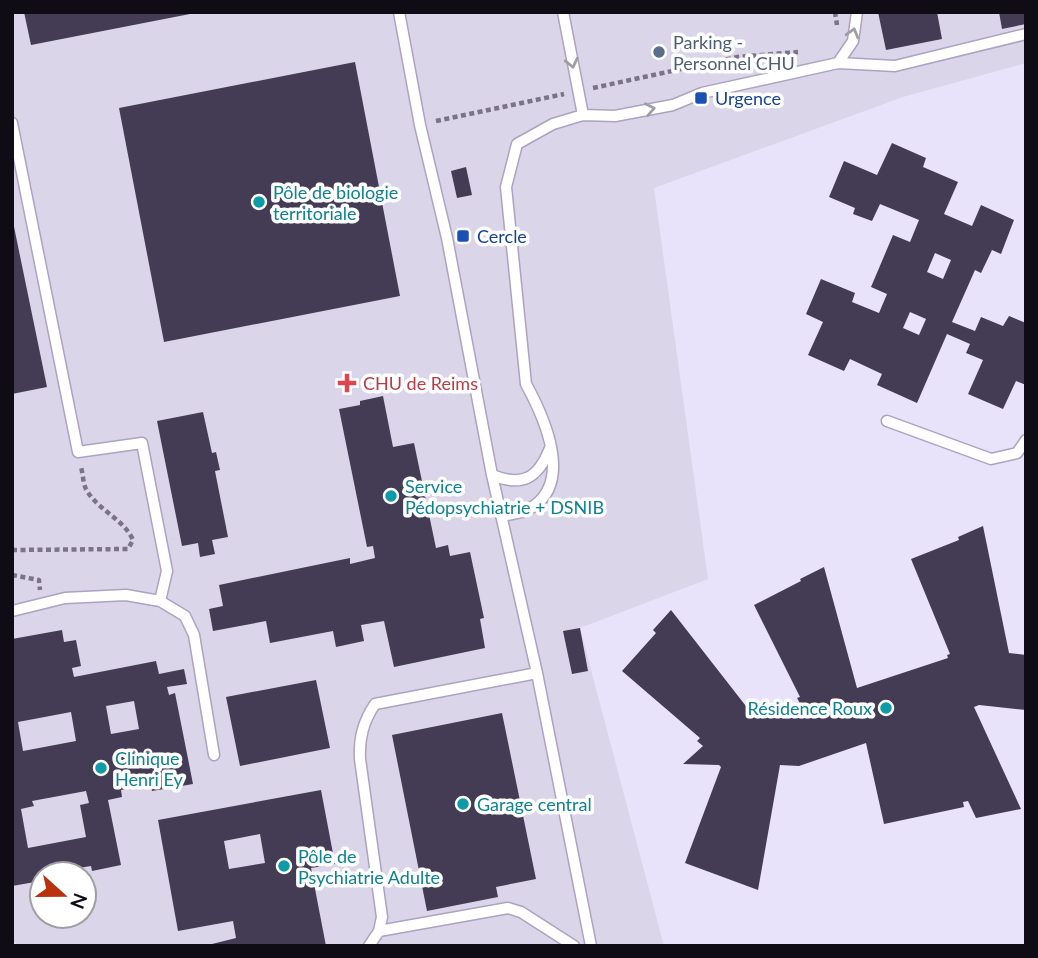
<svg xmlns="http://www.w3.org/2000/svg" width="1038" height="958" viewBox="0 0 1038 958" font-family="Lato,sans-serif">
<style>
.medical{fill:#dbd5ea;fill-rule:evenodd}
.building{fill:#443c55;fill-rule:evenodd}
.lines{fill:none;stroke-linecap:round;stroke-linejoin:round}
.service-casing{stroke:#aca3c0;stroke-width:13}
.path{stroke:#7a7486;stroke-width:4.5;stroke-dasharray:5 3.5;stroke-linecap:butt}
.service{stroke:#fff;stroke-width:10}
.oneway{stroke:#9f9ea2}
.service-dot{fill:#5c6f8a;stroke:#fff;stroke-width:2.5}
.transit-dot{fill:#1a4fb4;stroke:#fff;stroke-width:2.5}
.culture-dot{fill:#0f9aa8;stroke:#fff;stroke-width:2.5}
.health-dot{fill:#e0444e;stroke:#fff;stroke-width:2.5}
.labels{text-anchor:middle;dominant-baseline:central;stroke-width:7;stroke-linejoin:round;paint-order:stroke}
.service-label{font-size:18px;fill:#4e5e75;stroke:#fff;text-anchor:start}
.transit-label{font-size:18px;fill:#164399;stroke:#fff;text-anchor:start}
.culture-label{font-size:18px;fill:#0d838f;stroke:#fff;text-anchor:start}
.health-label{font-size:18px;fill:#be3a42;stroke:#fff;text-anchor:start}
</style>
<rect width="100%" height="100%" fill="#e9e2fb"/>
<!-- medical -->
<path class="medical" d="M12,12H1026V63L903,97L654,188L708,579L580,628L664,946H18L12,940ZM42,874H84V916H42Z"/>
<!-- building -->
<path class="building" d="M24,12H190V14L31,45Z
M878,12H937L942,39L886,50Z
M999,12H1026V24L1002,29Z
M355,62L400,296L164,342L119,108Z
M892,143L926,158L923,167L958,182L944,214L972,226L981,205L1014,220L1001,254L992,250L981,273L975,270L952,322L975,331L981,317L1003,326L1009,316L1026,323V385L1016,381L1003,409L968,394L983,360L966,353L970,344L947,334L917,403L877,385L882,374L850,359L844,371L808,355L823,322L806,314L821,279L855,293L852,302L879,313L887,294L871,287L893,235L910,242L919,220L880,204L872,221L853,214L855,208L829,197L844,161L877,175ZM935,253L951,260L943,279L927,272ZM910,312L926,319L919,335L903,328Z
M466,167L472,195L457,198L451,171Z
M12,217L47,387L12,394Z
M383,396L393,447L414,443L436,548L448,545L450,556L470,552L484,618L480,619L485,648L394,667L384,621L361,625L364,641L336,647L333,631L270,643L266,621L213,631L209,609L223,606L219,585L350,558V564L375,558L373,546L367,547L339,409L360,405V401Z
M203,412L212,453L216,452L220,470L215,471L228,537L212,540L215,554L200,557L198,543L182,546L157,421Z
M983,526L1009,653L1026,655V710L979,705L974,707L1021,809L976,818L968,801L963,802L964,807L884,824L866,743L799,766L780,765L758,890L685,863L721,767L719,765L683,764L703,746L697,741L700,738L622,671L656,633L653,630L671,610L749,710L790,711L802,707L797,698L800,697L754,605L801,581L800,579L824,567L857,688L948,658L947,655L950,654L911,559L959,540L958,537Z
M580,628L588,671L572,674L563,631Z
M62,630L64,642L76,640L81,666L72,668L74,677L156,661L159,674L184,669L187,684L167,687L169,695L175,693L193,784L152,791L150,784L121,790L122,797L108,800L121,865L92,871L91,866L42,874L34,877L35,882L12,886V639ZM134,701L139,729L111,734L106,706ZM71,712L76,741L23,751L18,722ZM86,791L89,803L80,805L86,837L28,848L21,809L34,806L32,801Z
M316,680L330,748L240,766L226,697Z
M502,713L536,879L496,887L498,897L427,911L392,735Z
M321,790L335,864L311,868L326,946H204L236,938L233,921L178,931L158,820ZM260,834L265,863L229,869L224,841Z"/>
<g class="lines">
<!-- service casing -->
<g class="service-casing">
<path id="service" d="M399,12L420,125L447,238L492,475L537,673L591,946
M563,12L583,115
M838,63L895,66L1026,34
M12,123L78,452L142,443L167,571L160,601
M887,421L991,459L1017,453L1026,440
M492,475C522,487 538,479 550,448
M502,516C511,514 522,513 529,509C575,484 544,417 526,384L506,187L517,144L553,124L583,115L615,116L673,105L702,93L838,63L853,41L857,12
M12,611L65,598L126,595L160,601L185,616L194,635L214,755
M379,931L508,908L521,912L574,946
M369,946L379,931L382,917L360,759C359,738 363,722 375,704L537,673"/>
</g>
<!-- path -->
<path class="path" d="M835,12L837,25
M593,88L737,57L798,52
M436,121L564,94
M12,550L128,549L133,540C123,518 97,510 86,489C83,483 83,474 81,467
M12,575L39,580L40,590"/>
<!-- service -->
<use href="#service" class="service"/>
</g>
<!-- one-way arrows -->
<defs><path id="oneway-chevron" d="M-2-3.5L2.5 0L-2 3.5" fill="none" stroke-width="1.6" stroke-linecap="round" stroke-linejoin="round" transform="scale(1.75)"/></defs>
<g class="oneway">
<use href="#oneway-chevron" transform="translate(853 33) rotate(-74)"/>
<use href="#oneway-chevron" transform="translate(572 63) rotate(78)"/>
<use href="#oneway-chevron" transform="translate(650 109) rotate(-11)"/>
</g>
<!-- markers -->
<circle class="service-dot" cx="659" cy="52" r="7"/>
<g class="transit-dot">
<rect x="694" y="91" width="14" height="14" rx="3.5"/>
<rect x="456" y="229" width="14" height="14" rx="3.5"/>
</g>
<g class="culture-dot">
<circle cx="259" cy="202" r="7"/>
<circle cx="391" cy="496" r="7"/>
<circle cx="886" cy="708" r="7"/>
<circle cx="101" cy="768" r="7"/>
<circle cx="463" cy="804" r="7"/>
<circle cx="284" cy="866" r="7"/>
</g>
<path class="health-dot" d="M343.5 372.5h7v7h7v7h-7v7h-7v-7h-7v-7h7z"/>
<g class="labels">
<!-- service labels -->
<g class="service-label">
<text x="673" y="42">Parking -<tspan x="673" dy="21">Personnel CHU</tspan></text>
</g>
<!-- transit labels -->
<g class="transit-label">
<text x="715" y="98">Urgence</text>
<text x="477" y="236">Cercle</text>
</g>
<!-- culture labels -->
<g class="culture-label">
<text x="273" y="192">Pôle de biologie<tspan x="273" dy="21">territoriale</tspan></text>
<text x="405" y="486">Service<tspan x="405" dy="21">Pédopsychiatrie + DSNIB</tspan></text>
<text x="872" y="708" text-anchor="end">Résidence Roux</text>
<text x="115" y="758">Clinique<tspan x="115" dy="21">Henri Ey</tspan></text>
<text x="477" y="804">Garage central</text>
<text x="298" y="856">Pôle de<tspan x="298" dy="21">Psychiatrie Adulte</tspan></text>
</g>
<!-- health labels -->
<g class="health-label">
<text x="363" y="383">CHU de Reims</text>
</g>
</g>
<!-- border -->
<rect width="1038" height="958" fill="none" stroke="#100c16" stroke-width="28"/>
<!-- north arrow -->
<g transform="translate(63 895) rotate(111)"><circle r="33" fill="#ffffff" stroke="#9f9ea2" stroke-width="2"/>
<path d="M0-5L12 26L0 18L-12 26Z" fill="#bb310b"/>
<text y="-10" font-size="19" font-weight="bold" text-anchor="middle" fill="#100c16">N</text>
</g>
</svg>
